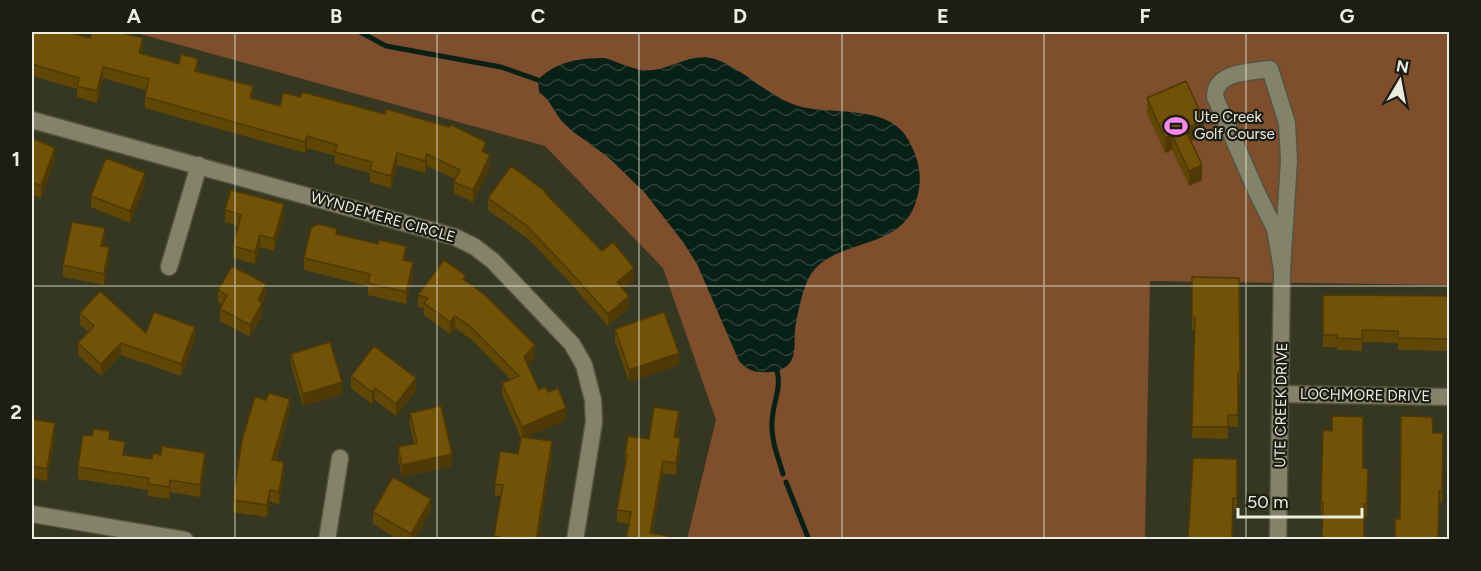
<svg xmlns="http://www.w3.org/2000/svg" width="1481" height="571" viewBox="0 0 1481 571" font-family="Figtree,sans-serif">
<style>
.green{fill:#7f4e2d}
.water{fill:url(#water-waves)}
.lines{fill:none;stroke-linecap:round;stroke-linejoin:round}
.stream{stroke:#082117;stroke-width:5}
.minor-casing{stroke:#54543f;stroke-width:19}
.minor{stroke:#828369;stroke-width:16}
.wall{fill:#614706}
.shaded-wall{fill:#4f3905}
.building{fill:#715207;stroke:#4f3905;stroke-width:1.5}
.grid{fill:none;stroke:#eceddf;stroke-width:1.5;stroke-opacity:0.55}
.labels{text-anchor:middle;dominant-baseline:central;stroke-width:4.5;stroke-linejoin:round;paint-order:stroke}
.poi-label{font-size:15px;fill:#eceddf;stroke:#1d1d13;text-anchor:start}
.street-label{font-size:15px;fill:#eceddf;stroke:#1d1d13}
.neatline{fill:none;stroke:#eceddf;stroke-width:2}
.grid-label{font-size:20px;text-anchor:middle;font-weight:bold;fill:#eceddf}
</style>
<defs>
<pattern id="water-waves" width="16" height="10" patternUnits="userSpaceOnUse" patternTransform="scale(1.5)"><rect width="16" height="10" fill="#082117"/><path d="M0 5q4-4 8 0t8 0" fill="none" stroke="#2c4238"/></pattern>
</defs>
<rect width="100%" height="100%" fill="#363720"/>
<!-- green -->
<path class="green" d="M133,32H1449V285L1150,281L1145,539H687L716,420L663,268L545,146Z"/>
<!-- water -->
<path class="water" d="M605,58C620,63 637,72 653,70C673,68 693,52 715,59C746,70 770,99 802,107C835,115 890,104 909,141C919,160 923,177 917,198C904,252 836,237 811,274C803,286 797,316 795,330C794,340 796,353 791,361C785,371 773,373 763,372C752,372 746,369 739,361L697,264L683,242L645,193L608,157L572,131L560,119L547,99L539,92L538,80C556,61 580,58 605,58Z"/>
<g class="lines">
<!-- stream -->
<path class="stream" d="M360,32L386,46L501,67L538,80
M777,371C782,389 772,404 772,423C771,440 778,457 783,474
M786,482L809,540"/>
<!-- minor casing -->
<g class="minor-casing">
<path id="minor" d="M32,120L455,237L475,247L493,261L572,344L584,365L593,400L594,422L575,540
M169,267L199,165
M1281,394L1450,397
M32,514L185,540
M327,540L340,458
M1278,540L1282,270L1289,161L1287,123L1270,69C1251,72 1215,71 1215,97L1258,195L1275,229L1282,270"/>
</g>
<!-- minor -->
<use href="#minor" class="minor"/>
</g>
<!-- wall -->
<path class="wall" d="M32,32L90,38L143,50L142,54L198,72L253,99L280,106L486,153L490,167L473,202L454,193V182L455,179L427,166L425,173L397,165L391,188L370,182V173L335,164V156L307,148L305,153L145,108V97L146,90L103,78L97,103L77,97V89L32,76Z
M1147,98L1204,135L1191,141L1202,180L1189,186L1172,150L1165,153L1147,113Z
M32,138L55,160L41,198L33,195Z
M145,185L130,223L91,207V196Z
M546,194L602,251L634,280L623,289L629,308L608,326L566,278L527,238L488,210V198Z
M225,210L284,216L274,251L260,247L255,264L233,258V246L238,226L225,222Z
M337,234L406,258V260L413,274L406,304L368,295V286L304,270V258Z
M105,240L103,246L109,259L104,285L63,277V265Z
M1192,277L1239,278L1240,385H1238V427H1228V439L1192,438L1195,330H1192Z
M466,280L535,357L527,365L539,390L548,392L566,420L526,437L552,453L538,540H494L501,496H495V484L518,454L521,438L502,395V383L511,380L471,339L455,328L450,334L424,315V308L418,307V295Z
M218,290L266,296L262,304V315L250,337L220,321V309L222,304L218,302Z
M1323,295L1449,296V351L1398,350V343L1362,342V351L1337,350V347H1323Z
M80,313L146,333L195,339L181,376L121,355L101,376L78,355V343L88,332L80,325Z
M615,329L679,365L629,382L615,341Z
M291,354L342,394L303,406L291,365Z
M351,376L416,390L396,416L375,400L372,404L351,388Z
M654,407L679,411V423L676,438H680V450L676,475L663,473L652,534L667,536V540H626L629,524L617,522V510L625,466V454L628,436L649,439Z
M290,410L276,461L284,474L279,504L270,502L267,517L233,512V500Z
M410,413L452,466L402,477L398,459V447L414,444L410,425Z
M32,419L55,435L47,481L33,478V470L32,469Z
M1443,433L1442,503L1439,502L1400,519Z
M92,436L110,440L124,455L205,465L200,497L170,492L169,499L148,496V490L78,479V467Z
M1193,458L1237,459V510H1233Z
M1363,468L1368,469L1367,516L1321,515V503Z
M431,511L414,540H399L373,524V512Z"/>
<!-- shaded-wall -->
<path class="shaded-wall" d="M143,38V50L139,65V53Z
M198,59V71L195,83V71Z
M103,67V78L97,103V91Z
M253,86V98L250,110V98Z
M1204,120V135L1185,144V129Z
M1172,135V150L1165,153V138Z
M307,136V148L305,153V142Z
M486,142V154L482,151Z
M55,148V160L41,198V186Z
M397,153V165L391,188V176Z
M427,154V166L425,173V161Z
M490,155V167L473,202V190Z
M1202,165V180L1189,186V171Z
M145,173V185L130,223V211Z
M33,183V195L32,199V187Z
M284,204V216L274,251V239Z
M105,228V240L101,258V246Z
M260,235V247L255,264V252Z
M406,246V258L403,272V260Z
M109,247V259L104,285V274Z
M413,262V274L406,304V292Z
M634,268V280L617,294V282Z
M266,284V296L262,304V315L250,337V325L258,300Z
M629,296V308L608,326V314Z
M455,316V328L450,334V322Z
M195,327V339L181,376V364Z
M121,343V355L101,376V364Z
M535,345V357L524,369V357Z
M679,353V365L629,382V370Z
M416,378V390L396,416V404Z
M342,382V394L303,406V394Z
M375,388V400L372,404V392Z
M290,399V410L272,472V460Z
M566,408V420L522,439V427Z
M679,411V423L674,449V437Z
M55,423V435L47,481V469Z
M680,438V450L676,475V463Z
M552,441V453L538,540H536Z
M205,453V465L200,497V485Z
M452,454V466L402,477V465Z
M663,461V473L651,540L650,533Z
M284,462V474L279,504V492Z
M170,480V492L169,499V487Z
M270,490V502L267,517V505Z
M431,499V511L414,540H411V534Z"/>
<!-- building -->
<path class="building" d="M32,32H67L90,38L92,32H118L143,38L139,53L179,64L181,54L198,59L195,71L253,86L250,98L280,106L283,93L301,97L302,92L385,114L386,109L449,127L450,124L486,142L482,151L490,155L473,190L454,182L460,170L427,154L425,161L397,153L391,176L370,170L372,162L335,152L337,145L307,136L305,142L145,97L149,79L103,67L97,91L77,86L79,78L32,64Z
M1186,81L1204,120L1185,129L1202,165L1189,171L1172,135L1165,138L1147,98Z
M32,138L55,148L41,186L33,183L32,187Z
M106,158L145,173L130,211L91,196Z
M511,166L546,192L545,193L602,251L613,242L634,268L617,282L629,296L608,314L566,267L527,226L488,198Z
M231,190L284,204L274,239L260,235L255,252L233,246L241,215L225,210Z
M72,222L105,228L101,246L109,247L104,274L63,265Z
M318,224L337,229L336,234L378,244L379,240L406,246L403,260L413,262L406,292L368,283L370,274L304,258L311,228Z
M444,260L466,276L463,279L485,295L535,345L524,357L539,390L545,387L548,392L558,388L566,408L522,427L502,383L519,376L471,327L455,316L450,322L424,303L428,298L418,295Z
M232,266L266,284L258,300L262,303L250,325L220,309L227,295L218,290Z
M1192,277L1239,278L1240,373H1238V415H1228V427H1192L1195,318H1192Z
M100,291L146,333L154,312L195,327L181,364L121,343L101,364L78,343L94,326L80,313Z
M1323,295L1449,296V339L1398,338V331L1362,330V339L1337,338V335H1323Z
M664,312L679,353L629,370L615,329Z
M330,342L342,382L303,394L291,354Z
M374,346L416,378L396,404L375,388L372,392L351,376Z
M269,393L290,399L272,460L284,462L279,492L270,490L267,505L233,500L242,440L255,397L266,400Z
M441,406L452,454L402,465L398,447L417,443L410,413Z
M654,407L679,411L674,437L680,438L676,463L663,461L650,533L667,536V540H626L631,512L617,510L627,455L625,454L628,436L649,439Z
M1332,416L1363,417V468L1368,469L1367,504H1364V540H1322L1323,503H1321L1323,430L1332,431Z
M1401,416L1432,417L1433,433H1443L1442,491H1439L1438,540H1395V519H1400Z
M32,419L55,423L47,469L33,466L34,459L32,457Z
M94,429L110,431L109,439L125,442L123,455L152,459L153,453L161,455L162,446L205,453L200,485L170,480L169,487L148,484L149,478L78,467L83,435L92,436Z
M521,437L552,441L536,540H511L494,536L503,485L495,484L500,451L518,454Z
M1193,458L1237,459V498H1233L1232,540H1188Z
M393,477L431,499L411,534L373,512Z"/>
<!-- grid -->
<path class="grid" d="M235,32V540M437,32V540M639,32V540M842,32V540M1044,32V540M1246,32V540M32,286H1450"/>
<!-- icons -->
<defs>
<g id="stadium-bare" transform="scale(1.8)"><path d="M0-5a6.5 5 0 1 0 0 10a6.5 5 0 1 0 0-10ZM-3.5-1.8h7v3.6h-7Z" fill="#f788ec" stroke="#1d1d13" stroke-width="2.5" paint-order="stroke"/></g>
</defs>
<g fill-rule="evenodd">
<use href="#stadium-bare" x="1176" y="126"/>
</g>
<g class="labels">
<!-- poi labels -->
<g class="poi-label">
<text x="1194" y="117">Ute Creek<tspan x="1194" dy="17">Golf Course</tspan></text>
</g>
<!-- street labels -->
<g class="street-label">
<text transform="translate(383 217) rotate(16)">WYNDEMERE CIRCLE</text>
<text transform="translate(1365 395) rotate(1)">LOCHMORE DRIVE</text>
<text transform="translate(1281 405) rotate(-89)">UTE CREEK DRIVE</text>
</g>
</g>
<!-- border -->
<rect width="1481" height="571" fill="none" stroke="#1d1d13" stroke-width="66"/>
<!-- north arrow -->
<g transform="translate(1400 81) rotate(10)" stroke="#1d1d13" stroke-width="4.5" paint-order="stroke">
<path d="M0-4.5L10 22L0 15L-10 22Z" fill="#eceddf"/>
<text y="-9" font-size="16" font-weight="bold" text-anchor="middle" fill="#eceddf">N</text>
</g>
<!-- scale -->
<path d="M1238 508v9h124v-9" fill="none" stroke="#eceddf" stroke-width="3"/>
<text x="1247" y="508" font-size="18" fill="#eceddf" stroke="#1d1d13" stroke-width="4.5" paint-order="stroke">50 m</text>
<rect x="33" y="33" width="1415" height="505" class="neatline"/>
<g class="grid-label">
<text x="134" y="23">A</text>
<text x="336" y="23">B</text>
<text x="538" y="23">C</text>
<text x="740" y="23">D</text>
<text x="943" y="23">E</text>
<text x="1145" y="23">F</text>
<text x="1347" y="23">G</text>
<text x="16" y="166">1</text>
<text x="16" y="419">2</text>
</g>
</svg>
